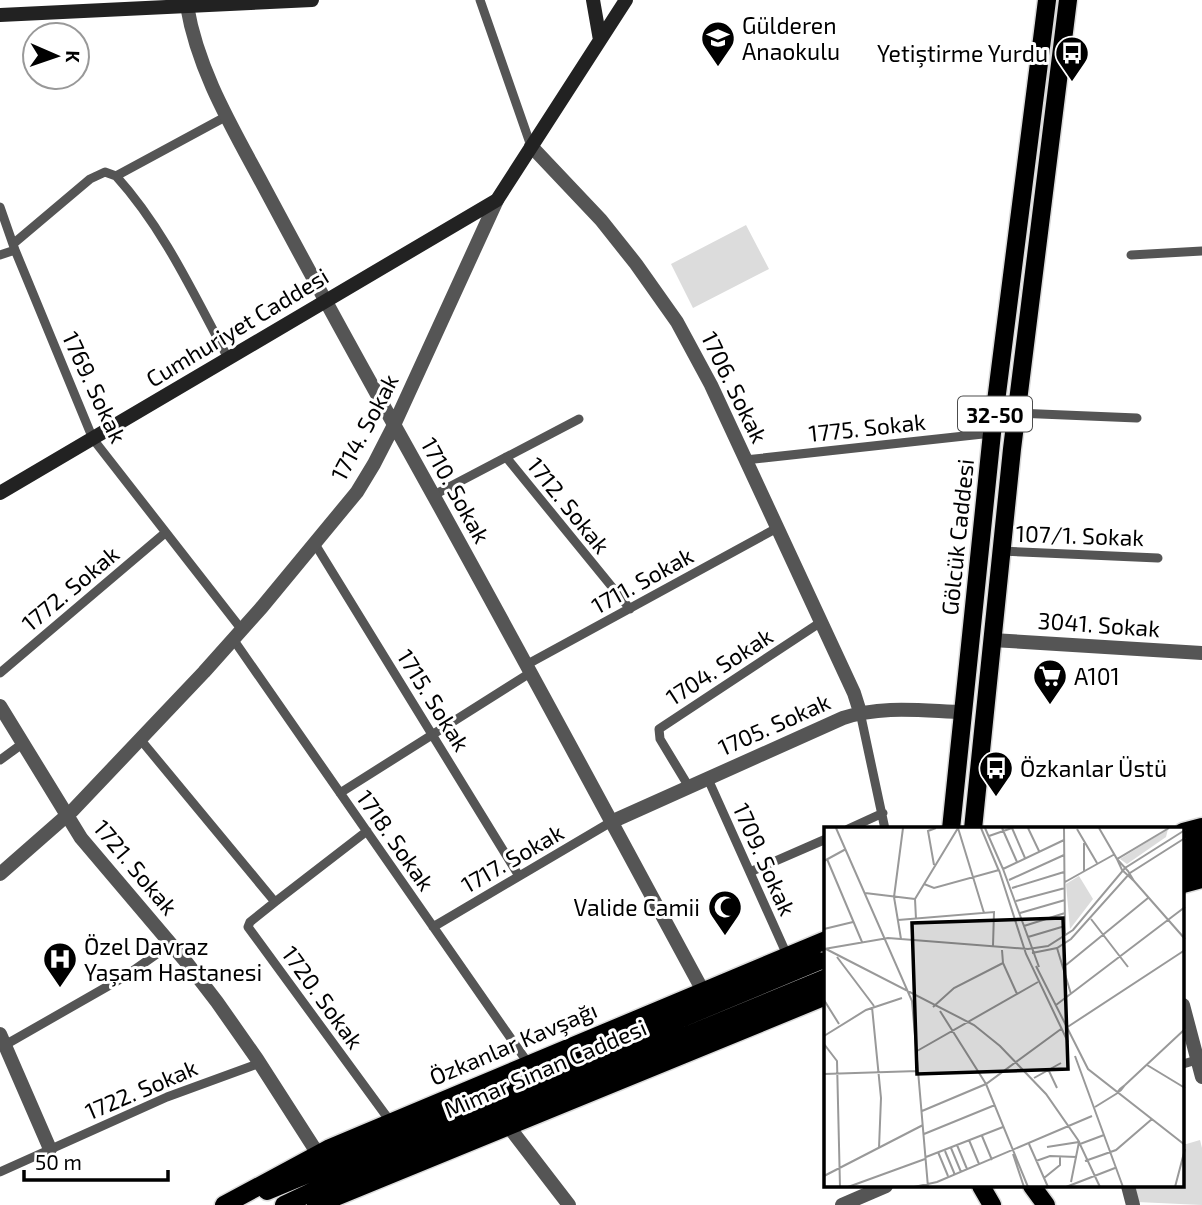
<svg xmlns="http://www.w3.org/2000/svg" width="1202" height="1205" viewBox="0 0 1202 1205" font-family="'Exo 2',sans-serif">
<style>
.green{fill:#dcdcdc}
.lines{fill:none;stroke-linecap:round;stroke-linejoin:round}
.primary-casing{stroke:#dbdbdb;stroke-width:21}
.lane{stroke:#555;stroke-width:9}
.street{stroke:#555;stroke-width:14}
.secondary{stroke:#222;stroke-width:14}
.primary{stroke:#000;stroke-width:18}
.labels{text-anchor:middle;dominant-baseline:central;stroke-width:6;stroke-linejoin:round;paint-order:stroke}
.shield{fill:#fff;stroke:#4c4c4c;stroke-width:2}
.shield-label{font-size:21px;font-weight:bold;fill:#000}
.poi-label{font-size:23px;fill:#000;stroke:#fff;text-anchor:start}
.street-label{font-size:23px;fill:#000;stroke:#fff}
.inset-road{fill:none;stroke:#999;stroke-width:2}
.view{fill:#000;fill-opacity:0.15;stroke:#000;stroke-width:3.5}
.inset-edge{fill:none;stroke:#000;stroke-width:3.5}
</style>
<rect width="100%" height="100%" fill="#fff"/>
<!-- green -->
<path class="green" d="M746,225L769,269L693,308L671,264Z
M1200,1140L1202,1148V1205L1137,1202L1133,1186H1183V1145Z"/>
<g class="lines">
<!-- primary casing -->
<g class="primary-casing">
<path id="primary" d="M951,829L992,433L1047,0
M973,829L1012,449L1068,0
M1183,832L1202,827
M1183,849L1202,844
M1183,867L1202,862
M1183,884L1202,879
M981,1186L992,1205
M1032,1186L1046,1205
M267,1191L819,961
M224,1205L330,1148L826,940
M284,1205L333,1182L826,978
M316,1205L826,996"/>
</g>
<!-- lane -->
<path class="lane" d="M480,0L531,146
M116,176C164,229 194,295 228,358
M0,207L15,250L93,439L242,630
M13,244L90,179L105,172L116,176L227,116
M0,255L15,250
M1131,255L1202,251
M1016,413L1137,418
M506,457L630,609
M745,460L992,433
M434,495L579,419
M315,544L519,876
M1001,551L1158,558
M233,639L528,1063
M526,665L777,528
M0,673L165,533
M860,712L885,829
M140,739L275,902L250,922L248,927L390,1121
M0,760L22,744
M708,779L787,955
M689,787L660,739L659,729L821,622
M340,793L530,673
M848,829L883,813
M750,872L826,839
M275,902L367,831
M433,927L611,822
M5,1045L124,977L171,944
M1183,1064L1200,1059
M0,1172L167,1097L260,1063"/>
<!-- street -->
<path class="street" d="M187,6C198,71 232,127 263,185C301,256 339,326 378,396C489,593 595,792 703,991
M531,146L601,220L636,264L677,322L711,385L854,693L860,712
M992,640L1202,653
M0,706L81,838L187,963L217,1002L257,1059L318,1154
M611,822L843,718C882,705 924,711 964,712
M0,874L73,810L204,672L262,607L357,492L374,464L394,425L497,200
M1183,1005L1202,1077
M0,1034L50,1149
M509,1127L569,1205
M1128,1186L1133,1205
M842,1205L886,1186"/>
<!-- secondary -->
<path class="secondary" d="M593,0L600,40
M0,15L312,0
M0,493L497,200L626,0"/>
<!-- primary -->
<use href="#primary" class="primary"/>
</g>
<!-- icons -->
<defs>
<g id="school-pin" transform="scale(1.75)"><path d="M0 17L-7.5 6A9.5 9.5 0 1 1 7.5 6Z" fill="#000" stroke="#fff"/><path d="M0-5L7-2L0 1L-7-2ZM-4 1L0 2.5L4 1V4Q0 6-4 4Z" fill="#fff"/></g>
<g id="bus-pin" transform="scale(1.75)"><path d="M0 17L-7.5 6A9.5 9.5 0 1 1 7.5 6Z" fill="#000" stroke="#fff"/><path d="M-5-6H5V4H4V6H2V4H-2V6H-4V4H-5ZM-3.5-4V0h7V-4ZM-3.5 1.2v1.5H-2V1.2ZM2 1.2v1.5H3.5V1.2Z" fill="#fff"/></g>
<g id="supermarket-pin" transform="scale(1.75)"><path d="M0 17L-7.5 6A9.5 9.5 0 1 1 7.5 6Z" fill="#000" stroke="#fff"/><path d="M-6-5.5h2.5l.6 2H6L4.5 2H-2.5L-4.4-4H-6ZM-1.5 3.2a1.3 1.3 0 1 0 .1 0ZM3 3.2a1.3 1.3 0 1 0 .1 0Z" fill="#fff"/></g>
<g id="mosque-pin" transform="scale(1.75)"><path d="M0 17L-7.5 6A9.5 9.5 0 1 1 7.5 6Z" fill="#000" stroke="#fff"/><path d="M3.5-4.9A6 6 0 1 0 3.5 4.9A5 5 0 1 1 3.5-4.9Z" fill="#fff"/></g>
<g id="hospital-pin" transform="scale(1.75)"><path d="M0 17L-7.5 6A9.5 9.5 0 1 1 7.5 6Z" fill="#000" stroke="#fff"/><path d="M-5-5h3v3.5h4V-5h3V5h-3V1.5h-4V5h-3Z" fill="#fff"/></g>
</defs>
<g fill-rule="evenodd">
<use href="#school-pin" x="718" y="38"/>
<use href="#bus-pin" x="1072" y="53"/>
<use href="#supermarket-pin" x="1050" y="676"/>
<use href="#bus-pin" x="996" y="768"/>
<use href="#mosque-pin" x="725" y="907"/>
<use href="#hospital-pin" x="60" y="959"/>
</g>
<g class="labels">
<!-- shield labels -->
<rect class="shield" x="958" y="396.5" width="74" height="35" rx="5"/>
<g class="shield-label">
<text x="995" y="414">32-50</text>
</g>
<!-- poi labels -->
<g class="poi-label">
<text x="742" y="25">Gülderen<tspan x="742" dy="26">Anaokulu</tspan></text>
<text x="1048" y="53" text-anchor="end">Yetiştirme Yurdu</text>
<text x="1074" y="676">A101</text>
<text x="1020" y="768">Özkanlar Üstü</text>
<text x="700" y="907" text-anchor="end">Valide Camii</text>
<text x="84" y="946">Özel Davraz<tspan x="84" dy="26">Yaşam Hastanesi</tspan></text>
</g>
<!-- street labels -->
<g class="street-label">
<text transform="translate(237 327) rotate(-31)">Cumhuriyet Caddesi</text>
<text transform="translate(95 387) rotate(65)">1769. Sokak</text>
<text transform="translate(735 387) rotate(64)">1706. Sokak</text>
<text transform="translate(364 427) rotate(-62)">1714. Sokak</text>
<text transform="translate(867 427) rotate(-6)">1775. Sokak</text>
<text transform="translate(456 490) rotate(61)">1710. Sokak</text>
<text transform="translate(569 505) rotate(51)">1712. Sokak</text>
<text transform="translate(1080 535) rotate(2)">107/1. Sokak</text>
<text transform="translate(957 537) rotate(-84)">Gölcük Caddesi</text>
<text transform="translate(642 580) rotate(-29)">1711. Sokak</text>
<text transform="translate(70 588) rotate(-40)">1772. Sokak</text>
<text transform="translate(1099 624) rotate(4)">3041. Sokak</text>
<text transform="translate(719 666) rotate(-33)">1704. Sokak</text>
<text transform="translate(434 700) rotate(58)">1715. Sokak</text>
<text transform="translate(774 724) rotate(-24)">1705. Sokak</text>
<text transform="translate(396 840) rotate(55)">1718. Sokak</text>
<text transform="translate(512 858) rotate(-30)">1717. Sokak</text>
<text transform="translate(765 859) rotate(66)">1709. Sokak</text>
<text transform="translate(136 867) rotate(50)">1721. Sokak</text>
<text transform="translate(323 997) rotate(54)">1720. Sokak</text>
<text transform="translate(513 1043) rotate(-23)">Özkanlar Kavşağı</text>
<text transform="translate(545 1068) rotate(-23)">Mimar Sinan Caddesi</text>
<text transform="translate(141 1089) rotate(-23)">1722. Sokak</text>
</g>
</g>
<!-- overview -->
<g transform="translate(824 827)">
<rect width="360" height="360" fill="#fff"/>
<path d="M344,2L342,10L303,37L296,32ZM255,49L269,72L246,102L242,57Z" fill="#dcdcdc"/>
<path class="inset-road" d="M12,1L88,174L104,360M134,1L160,86M157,1L175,44M161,1L179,42M178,1L193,35M188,1L201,31M204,1L215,24M240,1L241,107M275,1L293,32L345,1M253,2L273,36M165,9L188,1M3,32L38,115M293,32L304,44L310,54L298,43ZM0,34L22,22M110,38L104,4L112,1M179,42L240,13M179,42L215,140M175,43L202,127L244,215M260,44V16M185,53L240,28M310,54L361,112M241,55L291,27M100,57L110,61L175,43M188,61L240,45M41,66L91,72M192,74L241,61M196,86L241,73M92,92L91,72L134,1M267,92L304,140M74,93L170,85L169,119M200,99L241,86M0,102L29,95M204,110L241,99M77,112L70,70L79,1M233,121L247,167M0,122L64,111L204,122L224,119L249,103L301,41L361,3M2,122L150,198L176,219L222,267L254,313L276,360M178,123L179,136L193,167M208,126L233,121L247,112L306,46L361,11M13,130L50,179M242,138L324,71M212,139L264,242L361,318M0,173L15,197M232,178L361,80M48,180L57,271L55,321M109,180L130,161L179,136M116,184L162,257L204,360M242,201L361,123M0,209L42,183L78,171M0,217L13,234L16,360M93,224L214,155M251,229L299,360M323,238L361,261M224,242L233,261M0,247L94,244M210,251L237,236M301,258L361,202M301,258L297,263L292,267L296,262ZM271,280L292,267M98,284L162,257L237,202M100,307L171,278M158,309L168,333M145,313L155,337M205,317L224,360M256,317L280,308M133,318L143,342M223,320L255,315L247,355M127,321L137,345M121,324L131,348M114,325L124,349M189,327L200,360M102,330L179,300M212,334L226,329L253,330M261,334L292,323L328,292M0,349L99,298M220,351L236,338V329M24,360L101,332M90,360L113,355L268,289M242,360L291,341M351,360L361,322"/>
<path class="view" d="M239,91L244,242L93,247L88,96Z"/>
<rect width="360" height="360" class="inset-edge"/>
</g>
<!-- north arrow -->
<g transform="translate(56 56) rotate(92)"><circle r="33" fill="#ffffff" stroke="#999999" stroke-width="2"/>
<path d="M0-5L12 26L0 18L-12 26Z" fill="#000000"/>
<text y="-10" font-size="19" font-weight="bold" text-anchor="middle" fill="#000000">K</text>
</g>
<!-- scale -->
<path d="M24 1170v10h144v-10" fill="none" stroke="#000000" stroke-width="3.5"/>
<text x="35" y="1170" font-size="21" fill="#000000" stroke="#ffffff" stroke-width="5" paint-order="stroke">50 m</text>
</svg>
